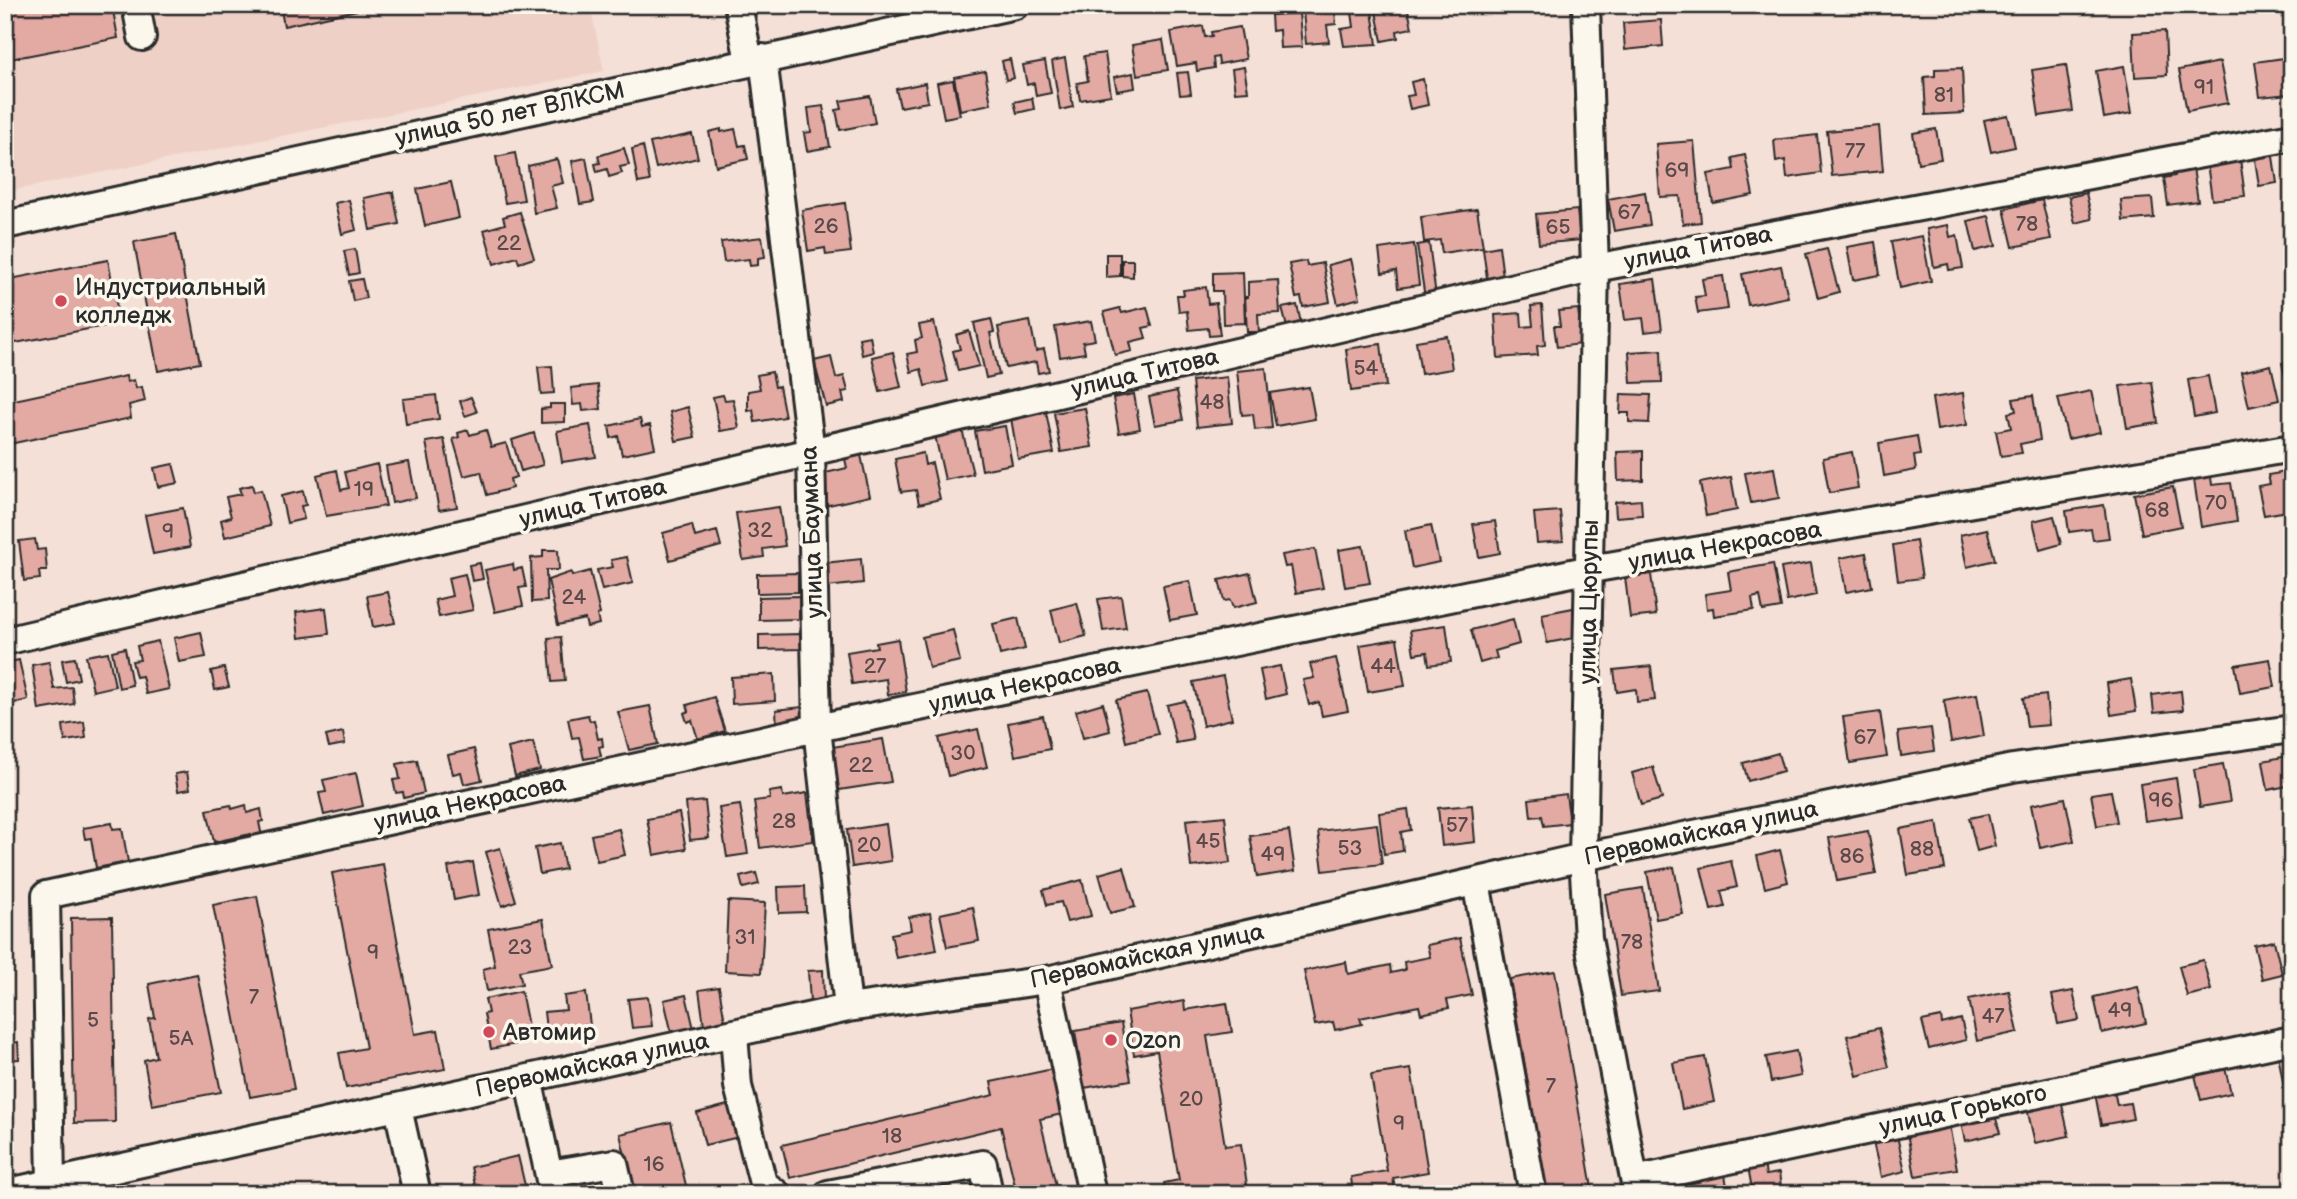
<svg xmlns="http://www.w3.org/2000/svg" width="2297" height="1199" viewBox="0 0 2297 1199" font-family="'Balsamiq Sans',sans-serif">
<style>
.built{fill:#efd0c7}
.building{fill:#e3a9a3;stroke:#2b2b2b;stroke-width:2}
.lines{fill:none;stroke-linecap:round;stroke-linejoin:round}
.minor-casing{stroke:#2b2b2b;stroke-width:32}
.minor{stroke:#fbf7ec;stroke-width:26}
.poi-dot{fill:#d1495b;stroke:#fbf7ec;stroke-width:2.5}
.labels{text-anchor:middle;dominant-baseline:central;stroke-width:7;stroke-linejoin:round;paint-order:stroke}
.number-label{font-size:21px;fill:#594a49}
.street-label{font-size:24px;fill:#2b2b2b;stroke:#fbf7ec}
.poi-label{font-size:24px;fill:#2b2b2b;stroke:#fbf7ec;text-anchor:start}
</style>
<rect width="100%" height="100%" fill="#f4e0d6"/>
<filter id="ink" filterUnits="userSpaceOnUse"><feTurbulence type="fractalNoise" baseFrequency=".0143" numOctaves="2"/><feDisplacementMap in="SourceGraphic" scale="14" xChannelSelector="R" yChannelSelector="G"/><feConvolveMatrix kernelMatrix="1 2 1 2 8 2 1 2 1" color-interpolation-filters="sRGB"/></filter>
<g filter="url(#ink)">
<!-- built -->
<path class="built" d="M5,5H590L604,71L5,192Z"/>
<!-- building -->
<path class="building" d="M5,5H112L118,38L5,60Z
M280,5H380L284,26Z
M1351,5H1371L1377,44L1344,46L1341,29L1354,27Z
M1387,5H1407L1412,28L1397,31L1398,38L1382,41L1375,7Z
M1335,9L1336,24L1327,25L1329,42L1306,44L1303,11Z
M1299,13L1302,47L1280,48L1279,30L1272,31L1271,15Z
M1661,20L1663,46L1625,50L1623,23Z
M1203,26L1205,37L1212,36L1211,32L1240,27L1246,59L1219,64L1218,57L1213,58L1214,68L1197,71L1196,63L1177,66L1171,32Z
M2165,31L2167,75L2135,77L2133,33Z
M1163,40L1168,70L1137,75L1132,45Z
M1105,53L1111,95L1080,100L1077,83L1088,81L1084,56Z
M1065,58L1073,107L1060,110L1052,61Z
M2284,58L2289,94L2260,97L2255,62Z
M1010,59L1014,78L1006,80L1002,61Z
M1045,61L1051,93L1036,96L1034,83L1027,85L1023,65Z
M2220,62L2228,103L2187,111L2179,70Z
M2066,65L2073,111L2039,116L2032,70Z
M2124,66L2132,113L2104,118L2096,71Z
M1244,67L1248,91L1235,92L1232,69Z
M1962,68L1964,113L1926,115L1924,77L1935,76V69Z
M985,71L991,104L960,110L954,77Z
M1188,72L1191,94L1180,95L1177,73Z
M1133,73L1135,88L1117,91L1114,77Z
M1423,79L1428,105L1410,109L1407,96L1414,95L1411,82Z
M953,80L960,115L944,118L937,83Z
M925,83L928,102L900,107L896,89Z
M870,96L875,123L840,130L836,110L842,109L840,101Z
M1032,98L1034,109L1017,113L1014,102Z
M823,106L830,147L807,151L804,133L811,132L808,108Z
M2008,115L2015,147L1991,152L1984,120Z
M1879,126L1883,171L1832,176L1827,131Z
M721,129V132L735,129L739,146L745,145L748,159L716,166L709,132Z
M1936,129L1941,159L1918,163L1913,133Z
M692,134L698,158L656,168L650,143Z
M1817,135L1821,173L1787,178L1785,160L1776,162L1774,140Z
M1694,141L1701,222L1683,224L1680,196L1660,197L1656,144Z
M643,146L650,181L638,183L632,149Z
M624,148L629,165L620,167L622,173L609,177L607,169L597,172L595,164L600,163L598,156Z
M2272,150L2277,183L2259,186L2254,153Z
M515,153L524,200L505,203L496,157Z
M1745,155L1753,195L1713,203L1708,174L1734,169L1732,158Z
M586,158L594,202L580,204L572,161Z
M557,159L563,183L551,186L557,208L534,213L528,166Z
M2240,159L2245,196L2212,200L2207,163Z
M2193,168L2198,201L2168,205L2164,178L2175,176L2174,171Z
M451,182L459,218L425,226L417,189Z
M393,192L399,224L370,230L364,198Z
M1645,192L1650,225L1614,231L1608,199Z
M2086,193L2092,219L2075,223L2069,197Z
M2152,198L2154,218L2123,221L2121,200Z
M349,200L356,230L342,234L335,203Z
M2042,200L2051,239L2013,247L2004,209Z
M845,203L851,252L826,255L825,248L808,251L802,210Z
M1477,209L1483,247L1442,253L1440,240L1424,242L1421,217Z
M1577,210L1580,240L1539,244L1536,214Z
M520,212L534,258L519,263L517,257L494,264L484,230L505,224L503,217Z
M1989,216L1996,246L1975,251L1968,221Z
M1948,225L1950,237L1957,235L1963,268L1949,270L1948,264L1934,267L1927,229Z
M176,234L200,363L158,371L134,242Z
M1922,236L1931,281L1900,288L1891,242Z
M762,237L765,257L758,258V265L750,266L749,259L724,262L721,242Z
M1875,242L1880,275L1853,280L1847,247Z
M1429,243L1436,296L1425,298L1417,245Z
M1414,244L1419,285L1398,288L1396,271L1382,273L1379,249Z
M1499,246L1503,277L1481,288L1480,279L1487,278L1483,249Z
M355,249L359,273L349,275L344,251Z
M1827,249L1839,292L1818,298L1806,254Z
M1106,254H1120V276L1106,277Z
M1351,259L1360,298L1338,304L1328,265Z
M108,260L120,323L5,345V280Z
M1122,260H1133V277L1122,276Z
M1306,261L1307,266L1323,263L1330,302L1303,307L1301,297L1296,298L1289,264Z
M1781,266L1788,297L1748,305L1742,274Z
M1243,272L1245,323L1223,324L1222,291H1213V273Z
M1723,276L1728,309L1698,313L1695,297L1705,296L1702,279Z
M362,279L366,298L353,301L349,281Z
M1655,279L1662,330L1645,332L1643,318L1625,320L1620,284Z
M1278,280L1280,313L1258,314L1259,332H1247L1245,297H1248V282Z
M1206,287L1208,304L1216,303L1220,335L1209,336L1208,328L1189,330L1187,311L1179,312L1177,295H1184L1183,290Z
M1297,305L1301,323L1287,327L1282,308Z
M1542,305L1545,345L1537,346L1538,355L1498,358L1495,315L1521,313L1522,327L1533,326L1531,306Z
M1147,307L1152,326L1143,328L1146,338L1130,342L1132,351L1115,355L1104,312L1120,308L1122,313Z
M1578,309L1582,344L1557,347L1554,326H1560L1558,311Z
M991,319L994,332L990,333L999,375L986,378L974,323Z
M1030,321L1036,351L1044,349L1049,371L1038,373L1036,362L1006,368L998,327Z
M1091,321L1095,340L1083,342L1085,353L1060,357L1055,327Z
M934,322L948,381L925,386L921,369L911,372L907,354L917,352L915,340L922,338L919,325Z
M969,331L979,366L958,371L953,351L960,349L956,335Z
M870,336L873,352L862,355L859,338Z
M1447,336L1452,369L1421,374L1416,341Z
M1381,344L1386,386L1351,391L1346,349Z
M1661,350L1662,382L1631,383L1629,352Z
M893,352L901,387L880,392L872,357Z
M831,357L836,378L844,376L848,391L842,392L844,402L826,406L814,361Z
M2292,361V398L2290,399L2282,363Z
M2271,365L2279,400L2249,407L2241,372Z
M552,366L554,393L541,394L538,367Z
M1266,368L1272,428L1255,430L1253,414L1242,415L1237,371Z
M772,372L775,387L779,386L785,417L755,422L753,410L748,411V391L760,389L757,375Z
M126,376L127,382L134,380L136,388L142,387L145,401L129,405L131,418L5,445V402Z
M2208,376L2215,413L2194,417L2188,380Z
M1227,377L1232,423L1197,427L1192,381Z
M2152,382L2158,423L2127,428L2120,386Z
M598,385L601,409L583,411L582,404L573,405L571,388Z
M1309,387L1315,419L1276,426L1270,393Z
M1177,391L1183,420L1155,425L1149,397Z
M2091,391L2100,432L2068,439L2058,398Z
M1963,393L1967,425L1937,430L1932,398Z
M1134,394L1140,429L1119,433L1113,398Z
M1621,394L1651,395L1649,423L1629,422V413H1620Z
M436,395L439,419L406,424L403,399Z
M723,395L725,400L733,399L739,428L720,431L713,397Z
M2033,396L2040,440L2020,444L2022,453L2001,456L1996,431L2011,428L2008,413L2016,411L2013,399Z
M471,397L477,412L465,416L460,401Z
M550,404H565V422L541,423V409L550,408Z
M688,407L695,437L676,441L670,412Z
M1085,408L1092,447L1061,452L1054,413Z
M1046,412L1054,453L1018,459L1011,418Z
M640,419L642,427L650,425L655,448L622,455L618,436L611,438L609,426Z
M590,425L596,457L562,462L557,431Z
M961,425L973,474L945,480L934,431Z
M1005,426L1012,464L982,470L975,431Z
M468,430L470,435L486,430L491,447L506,443L516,477L510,479L512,488L487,495L481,472L464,476L453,439L459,437L458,433Z
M534,433L543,465L521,471L512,440Z
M1917,436L1920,455L1914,456L1916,470L1884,476L1879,443Z
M444,439L457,507L439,510L426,442Z
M860,451L870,496L824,506L817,475L847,468L844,454Z
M1643,451V480L1618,481L1617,452Z
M1852,452L1858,488L1829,493L1823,458Z
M923,453L925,465L932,463L940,499L919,504L916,490L901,492L895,459Z
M409,462L416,498L392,503L386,466Z
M173,464L178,483L158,487L154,468Z
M377,464L386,506L326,516L317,475L337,470L341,490L349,488L345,472Z
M1774,468L1779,498L1751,503L1745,473Z
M2210,470L2212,485L2231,483L2237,521L2201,527L2193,473Z
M2292,471V530L2288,511L2264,515L2258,486L2270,484L2268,475Z
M1731,477L1737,510L1706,516L1700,483Z
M252,485L254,492L261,490L270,526L225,537L221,520L231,517L226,497L241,494L239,488Z
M2173,487L2181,526L2142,534L2134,494Z
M303,491L306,505L301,506L304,519L287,523L281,496Z
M1641,500L1642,515L1616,517L1615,502Z
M2104,505L2109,538L2093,540L2091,529L2069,532L2066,511Z
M779,507L785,546L763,549L764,557L743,560L736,513Z
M183,508L190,547L153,554L145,515Z
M1560,511L1563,541L1537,543L1534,513Z
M2054,516L2061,544L2040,550L2033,521Z
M1495,521L1500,553L1479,557L1473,524Z
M692,525L695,537L717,531L721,546L670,560L663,533Z
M1431,525L1439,562L1412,568L1405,531Z
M1987,529L1995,560L1967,567L1960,535Z
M5,539L13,581L5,582Z
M35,539L37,550L45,549L47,571H39L40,579L24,581L19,541Z
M1916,541L1922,578L1898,581L1893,545Z
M1363,546L1370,583L1345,587L1339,550Z
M1315,549L1323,588L1296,593L1291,566L1285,567L1282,555Z
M543,550H558L559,570H546L547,601L532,602L531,558L543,557Z
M1866,553L1872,587L1846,592L1840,558Z
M627,557L633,583L602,590L597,570L613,567L611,560Z
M861,559L863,583L827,587L824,563Z
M480,563L483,579L472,581L469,565Z
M1811,563L1816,595L1787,601L1781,568Z
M513,564L514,570L522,568L526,587L519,588L523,606L495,612L485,570Z
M1773,564L1781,608L1763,611L1760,596L1752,598L1754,610L1714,616L1713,608L1707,609L1705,594L1731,590L1728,572Z
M590,571L600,614L597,615L599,624L587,627L585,619L558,625L548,580L571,572L572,576Z
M798,573V592L757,593V574Z
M1250,573L1257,602L1233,608L1230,600L1224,601L1219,580Z
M465,574L473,610L439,617L435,600L452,596L448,578Z
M1651,574L1656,615L1630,618L1625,577Z
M1190,581L1197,615L1170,620L1163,586Z
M388,592L395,623L373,627L367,596Z
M799,596V619L759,620V597Z
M1121,596L1126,628L1103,631L1098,599Z
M1077,603L1086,636L1059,643L1051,610Z
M326,608L329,634L299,638L296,612Z
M1573,608L1579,637L1547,643L1542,614Z
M1018,618L1025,649L1000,655L993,624Z
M1513,619L1519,644L1495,651L1497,658L1480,663L1471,630Z
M2287,624H2292V657H2288Z
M1446,625L1451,662L1429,665L1427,652L1414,654L1410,630Z
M953,630L960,661L929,668L922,637Z
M201,632L206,657L179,662L174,638Z
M801,634L802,649L759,650V635Z
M561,637L565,681L552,682L548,638Z
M898,639L906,692L888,695L886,679L852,684L847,652L877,647L876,643Z
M1397,639L1405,686L1368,692L1360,645Z
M158,641L169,689L146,694L142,676L136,677L132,661L140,660L137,646Z
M125,648L132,685L119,688L112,651Z
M108,652L115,686L93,691L86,656Z
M75,658L79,679L66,682L62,660Z
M1336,658L1348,711L1322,716L1319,702L1309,705L1303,680L1314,678L1310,664Z
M2270,659L2275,687L2240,693L2235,665Z
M19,660L28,700L5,705V663Z
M49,662L54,689L72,687L74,704L39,710L32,665Z
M1280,666L1286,694L1266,699L1260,670Z
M1651,666L1655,700L1637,702L1636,689L1617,692L1614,670Z
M224,668L229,687L215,690L211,671Z
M774,674L775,701L732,704L731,677Z
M1223,676L1232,719L1203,726L1193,682Z
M2131,679L2136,711L2111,715L2107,683Z
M2181,691L2183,710L2154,713L2152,695Z
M1147,693L1158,734L1126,742L1116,700Z
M1977,694L1984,736L1951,742L1944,700Z
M2046,695L2049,725L2027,727L2023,698Z
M714,697L725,731L698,739L692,720L687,722L684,713L689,711L687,705Z
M1185,701L1193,740L1176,743L1167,705Z
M1103,703L1110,731L1083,738L1076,711Z
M650,706L658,744L629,750L618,712Z
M802,707L804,726L777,729L776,710Z
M1880,712L1887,757L1850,763L1843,717Z
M588,715L590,721L594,720L598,739L602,738L603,746L599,747L601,756L584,759L579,737L572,738L568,719Z
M1043,716L1050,749L1015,756L1008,723Z
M84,722L86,738L65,741L63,725Z
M1931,728L1934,751L1901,756L1898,732Z
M978,729L987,767L948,776L939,738Z
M343,732L345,744L329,747L326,736Z
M883,739L891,782L839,790L832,747Z
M533,742L540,770L515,776L508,748Z
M474,749L482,780L464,784L461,772L453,774L448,755Z
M1778,753L1783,771L1748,781L1743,763Z
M2292,755V785L2268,790L2263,761Z
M417,760L424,793L404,798L403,792L396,793L393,780L400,779L397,764Z
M2223,764L2230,802L2200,807L2194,769Z
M1653,767L1662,799L1641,805L1632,773Z
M187,772L190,789L178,791L175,774Z
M356,773L363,806L324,815L319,793L326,792L323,780Z
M2176,778L2182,816L2145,821L2140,784Z
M782,790L783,797L807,793L813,841L760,848L754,801L770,799L769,792Z
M2111,791L2117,822L2097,826L2091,794Z
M1566,794L1570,823L1544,826L1542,816L1531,817L1529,799Z
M2065,798L2074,841L2040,848L2031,805Z
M705,801L709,838L690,840L686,803Z
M231,805L232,809L246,805L247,813L261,809L263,821L259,822L262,837L252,840L251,834L214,842L207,810Z
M740,805L748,854L727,857L719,808Z
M1472,805L1475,842L1442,846L1438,808Z
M1408,809L1411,830L1401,832L1403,851L1384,854L1379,813Z
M679,813L686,849L654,855L647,819Z
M1988,814L1995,846L1977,851L1969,818Z
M1225,816L1230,863L1191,867L1186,820Z
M1937,822L1945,869L1908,875L1900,829Z
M112,823L113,829L122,828L128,862L96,868L91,838L85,839L83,828Z
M886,824L891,861L852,867L847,830Z
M1377,824L1382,864L1323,871L1318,831Z
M619,829L625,855L597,861L591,835Z
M1289,831L1295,871L1257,877L1250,836Z
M1868,831L1876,874L1837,881L1829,838Z
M560,843L565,869L540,874L535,848Z
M500,848L516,901L502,906L486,852Z
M1780,850L1788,882L1765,888L1757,856Z
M1731,861L1737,887L1721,891L1725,907L1711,910L1701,868Z
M473,862L479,895L454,900L448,867Z
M383,864L415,1034L438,1030L445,1069L346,1088L339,1053L366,1048L332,873Z
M1124,867L1135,907L1110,913L1099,874Z
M1674,867L1683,914L1656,919L1647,872Z
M756,873L759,884L743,888L740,877Z
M1082,880L1091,916L1067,922L1061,902L1047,905L1043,890Z
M805,886L806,912L779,913L778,887Z
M1643,888L1659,991L1621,996L1605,894Z
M257,896L294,1089L250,1097L213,905Z
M728,901L765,903L761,973L725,971Z
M973,907L979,941L947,947L940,914Z
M930,913L937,950L896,958L891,934L911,930L909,917Z
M112,917L115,1122L74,1123L71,918Z
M543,919L552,965L519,971L522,984L487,991L483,969L495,966L488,929Z
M1460,938L1472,995L1447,1000L1449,1008L1421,1014L1419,1006L1360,1018L1362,1024L1335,1030L1333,1022L1315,1025L1304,971L1346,962L1348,974L1390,965L1391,973L1405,970L1404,962L1430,957L1427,945Z
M2274,941L2282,974L2262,979L2254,945Z
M2203,960L2211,990L2187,996L2179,966Z
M823,970L824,1001L810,1002L808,971Z
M1555,971L1593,1194H1547L1510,979Z
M197,974L221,1092L152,1105L144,1060L156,1057L149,1019L155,1018L149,984Z
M719,987L725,1022L704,1025L699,990Z
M2138,987L2146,1023L2102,1033L2094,997Z
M521,991L531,1041L491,1049L484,1014L488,1013L485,999Z
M2009,991L2018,1032L1977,1041L1969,999Z
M2073,991L2079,1020L2058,1024L2052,995Z
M586,993L590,1025L567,1027L568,1035L547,1038L544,1012L566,1010L564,996Z
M686,995L694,1029L672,1034L664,1000Z
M648,997L652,1026L632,1028L628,999Z
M1184,1001L1185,1010L1227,1003L1232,1032L1207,1036L1225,1146L1241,1144L1247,1185L1228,1188L1229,1194H1166L1164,1183L1179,1180L1157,1051L1134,1055L1127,1011Z
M1941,1017L1942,1024L1961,1019L1966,1040L1929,1049L1922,1021Z
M1121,1023L1131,1080L1084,1088L1075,1031Z
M1879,1028L1889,1067L1857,1076L1847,1036Z
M18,1042L19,1059L5,1060V1043Z
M2292,1046V1086L2284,1087L2277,1049Z
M1796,1051L1801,1076L1771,1082L1766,1057Z
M1705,1057L1714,1102L1682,1109L1673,1063Z
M2225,1068L2231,1093L2201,1100L2195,1075Z
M1053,1069L1062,1114L1040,1119L1058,1194H1017L1001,1127L790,1178L782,1145L994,1095L991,1082Z
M1411,1069L1428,1172L1393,1178L1396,1194H1353L1351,1177L1387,1171L1371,1075Z
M2114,1090L2117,1105L2130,1103L2133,1119L2101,1125L2095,1093Z
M2060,1096L2069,1136L2035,1143L2026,1104Z
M735,1103L743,1136L705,1145L697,1113Z
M1994,1111L2000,1133L1965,1141L1960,1119Z
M671,1122L688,1194H634L620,1134Z
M1949,1124L1957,1169L1915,1176L1906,1128Z
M1897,1136L1905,1171L1881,1177L1873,1142Z
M518,1156L527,1194H477L471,1167Z
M1764,1164L1766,1175L1779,1173L1782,1194H1753L1748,1167Z
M1724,1168L1728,1193L1674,1194L1671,1177Z"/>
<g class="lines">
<!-- minor casing -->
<g class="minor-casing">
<path id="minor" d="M136,5L142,37
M738,5L749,61
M1586,5L1595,268L1583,857L1588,938L1637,1194
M763,58L811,452L817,728L848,1008
M5,225L1015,5
M5,641L1595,268L2292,137
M1476,882L1533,1194
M1047,980L1092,1194
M734,1034L738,1086L763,1183L777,1194
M528,1078L553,1194
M398,1108L417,1194
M549,1174L614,1163L621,1194
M1635,1180L2292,1040
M51,1183L46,895L817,728L1591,569L2292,448
M5,1193L848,1008L1047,980L1583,857L2013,768L2292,729
M828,1194L983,1164L989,1194"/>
</g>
<!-- minor -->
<use href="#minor" class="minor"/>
</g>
</g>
<!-- markers -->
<g class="poi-dot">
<circle cx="61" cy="301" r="7"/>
<circle cx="489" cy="1032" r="7"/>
<circle cx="1111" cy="1040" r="7"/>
</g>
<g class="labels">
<!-- number labels -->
<g class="number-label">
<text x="2204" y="87">91</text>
<text x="1944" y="95">81</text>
<text x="1855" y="151">77</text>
<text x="1677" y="170">69</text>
<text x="1629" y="212">67</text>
<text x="2027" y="224">78</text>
<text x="826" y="226">26</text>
<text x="1558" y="227">65</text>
<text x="509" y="243">22</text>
<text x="1366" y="368">54</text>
<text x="1212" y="402">48</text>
<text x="364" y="489">19</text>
<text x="2216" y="503">70</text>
<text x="2157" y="510">68</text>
<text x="760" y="530">32</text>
<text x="168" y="531">9</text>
<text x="574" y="597">24</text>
<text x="875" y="666">27</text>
<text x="1383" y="666">44</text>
<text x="1865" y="737">67</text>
<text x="963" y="753">30</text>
<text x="861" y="765">22</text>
<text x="2161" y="800">96</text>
<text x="784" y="821">28</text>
<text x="1457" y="825">57</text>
<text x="1208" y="841">45</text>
<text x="869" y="845">20</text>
<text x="1350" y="848">53</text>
<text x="1922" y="849">88</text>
<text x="1273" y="854">49</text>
<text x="1852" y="856">86</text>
<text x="745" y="937">31</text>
<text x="1632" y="942">78</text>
<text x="520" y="947">23</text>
<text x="373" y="952">9</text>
<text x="254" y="997">7</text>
<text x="2120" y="1010">49</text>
<text x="1993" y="1016">47</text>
<text x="93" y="1020">5</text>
<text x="181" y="1038">5А</text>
<text x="1551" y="1086">7</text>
<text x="1191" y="1099">20</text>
<text x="1399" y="1123">9</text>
<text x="892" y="1136">18</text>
<text x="654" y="1164">16</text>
</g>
<!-- street labels -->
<g class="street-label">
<text transform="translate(510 114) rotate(-12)">улица 50 лет ВЛКСМ</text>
<text transform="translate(1698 248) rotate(-11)">улица Титова</text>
<text transform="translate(1145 373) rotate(-13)">улица Титова</text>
<text transform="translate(593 503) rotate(-13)">улица Титова</text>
<text transform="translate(812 532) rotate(-92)">улица Баумана</text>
<text transform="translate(1725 546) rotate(-10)">улица Некрасова</text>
<text transform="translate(1589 602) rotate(-89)">улица Цюрупы</text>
<text transform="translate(1025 685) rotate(-12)">улица Некрасова</text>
<text transform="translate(470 803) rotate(-12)">улица Некрасова</text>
<text transform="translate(1701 833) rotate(-12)">Первомайская улица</text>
<text transform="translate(1147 956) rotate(-12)">Первомайская улица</text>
<text transform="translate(592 1065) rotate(-12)">Первомайская улица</text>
<text transform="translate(1963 1110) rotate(-12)">улица Горького</text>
</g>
<!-- poi labels -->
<g class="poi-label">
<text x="75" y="287">Индустриальный<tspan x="75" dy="28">колледж</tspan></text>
<text x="503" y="1032">Автомир</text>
<text x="1125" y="1040">Ozon</text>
</g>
</g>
<!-- margin -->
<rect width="2297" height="1199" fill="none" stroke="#fbf7ec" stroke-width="28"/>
<rect x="14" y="14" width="2269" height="1171" fill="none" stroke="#2b2b2b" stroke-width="2.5" filter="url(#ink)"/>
</svg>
